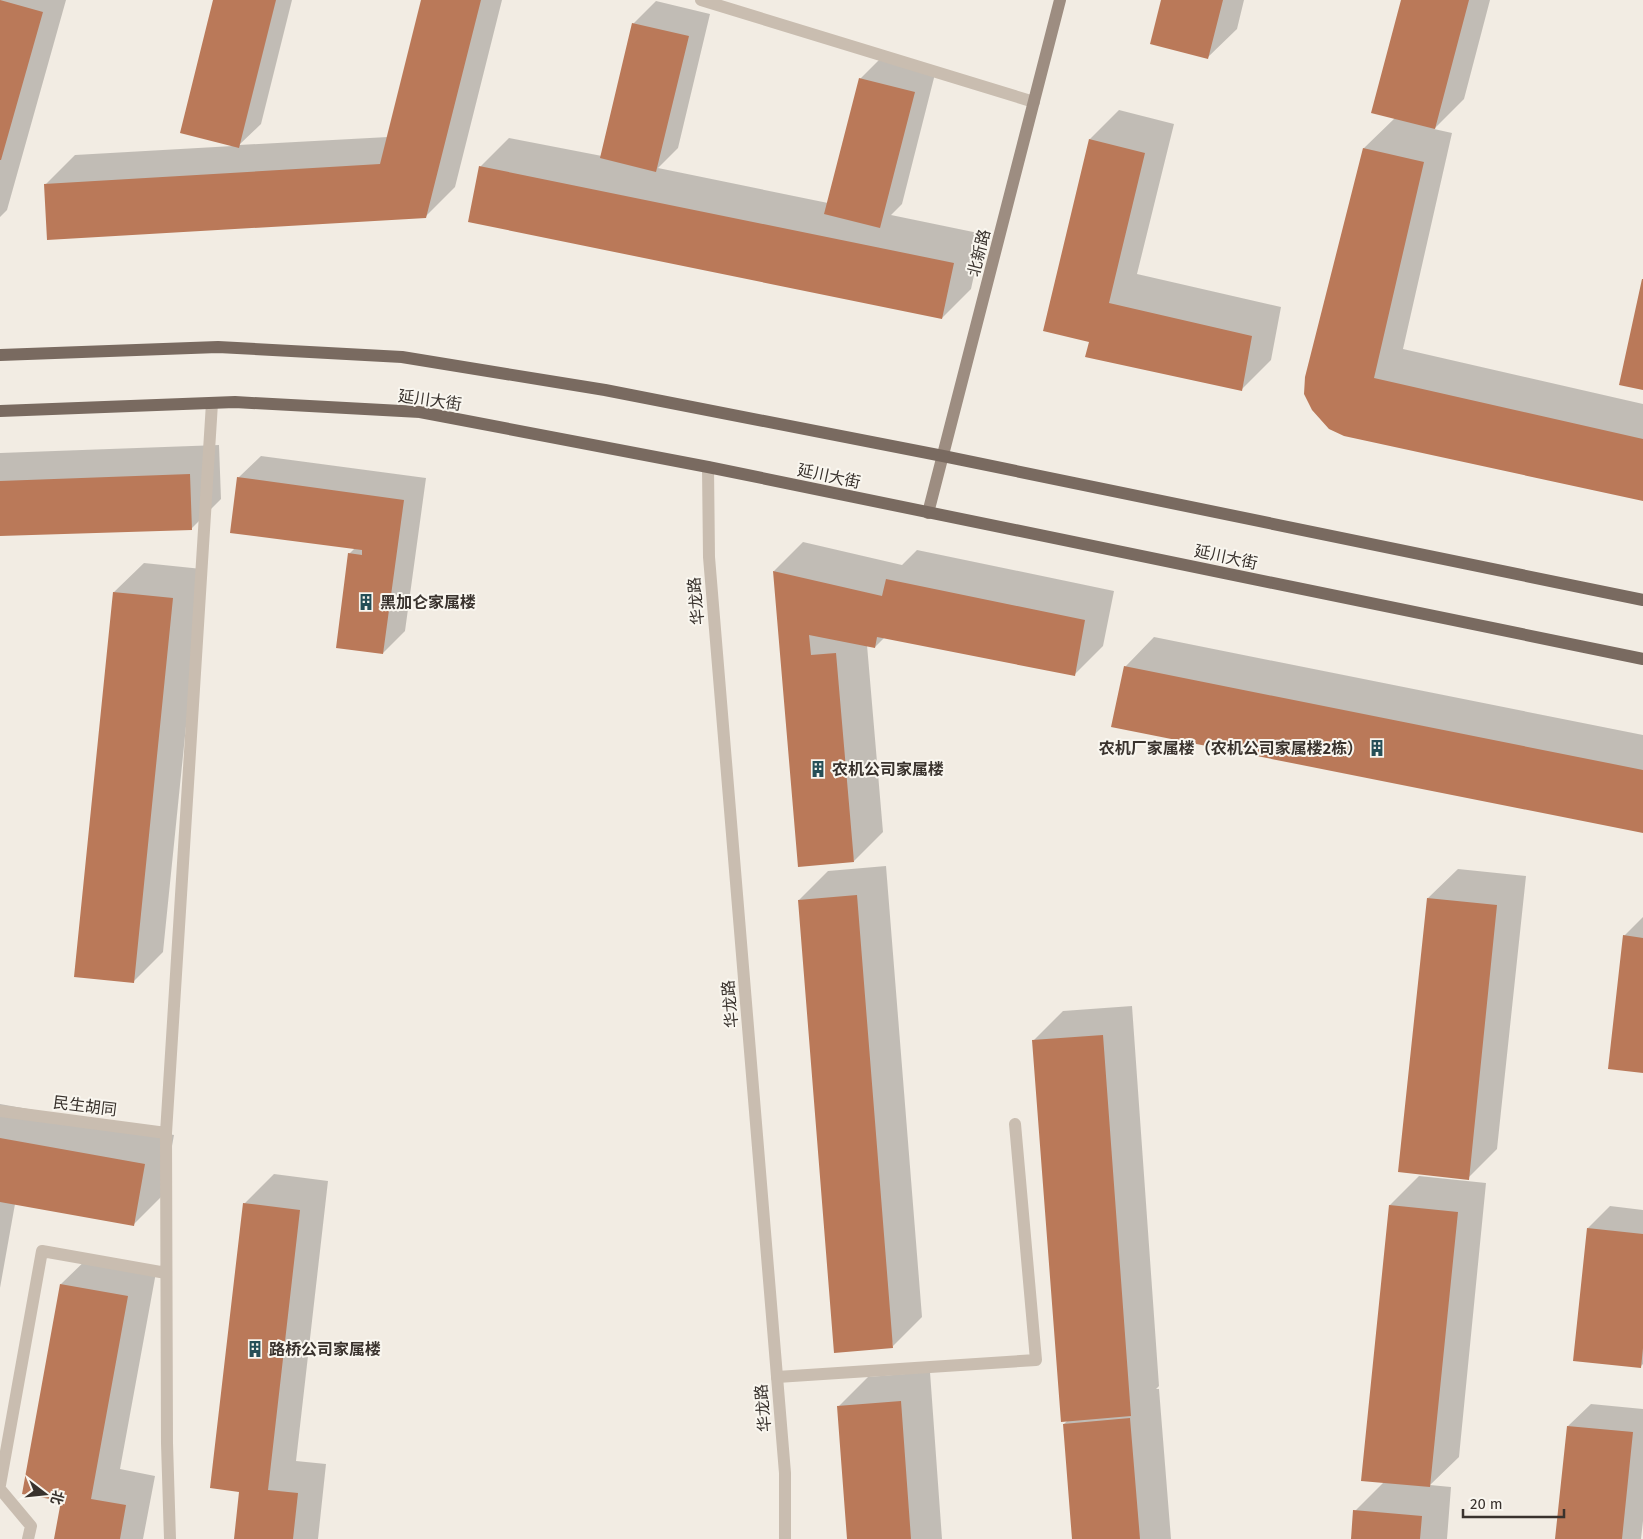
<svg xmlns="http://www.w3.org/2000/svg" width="1643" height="1539" viewBox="0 0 1643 1539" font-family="'Fira Sans','Noto Sans SC',sans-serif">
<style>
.shadow{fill:#0003}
.building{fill:#ba7959}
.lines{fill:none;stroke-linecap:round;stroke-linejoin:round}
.lane{stroke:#c9bdb0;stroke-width:12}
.street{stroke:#c9bdb0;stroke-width:12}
.secondary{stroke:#9d8d81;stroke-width:12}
.primary{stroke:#796a60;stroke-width:12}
.labels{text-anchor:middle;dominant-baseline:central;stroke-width:4;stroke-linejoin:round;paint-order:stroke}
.street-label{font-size:16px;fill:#39322d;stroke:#f9f6ef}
.poi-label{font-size:16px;font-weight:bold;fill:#39322d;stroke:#f9f6ef;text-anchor:start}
</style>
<rect width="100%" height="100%" fill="#f2ece3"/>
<!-- shadow -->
<path class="shadow" d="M0,0H66L7,210L0,217Z
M215,0H292L261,124L239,145L388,137L422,0H502L455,187L426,216L45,185L75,155L233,146Z
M1162,0H1244L1237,29L1207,58Z
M1402,0H1490L1464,99L1434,129L1452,133L1403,349L1643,404V500L1345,435L1364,148L1395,118Z
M656,1L710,14L678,148L658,168L828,203L860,79L882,57L936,70L902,204L891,215L983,234L971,289L942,318L480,167L509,138L602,156L633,24Z
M1119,110L1174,124L1137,274L1281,307L1271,360L1241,390L1090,341L1044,330L1090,139Z
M219,445L221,499L192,528L0,535V453Z
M261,456L426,478L405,631L383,653L349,554L355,548L238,478Z
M803,542L902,565L917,550L1114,591L1103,646L1074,675L885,637L875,647L867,645L883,832L854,861L774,571Z
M144,563L202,569L163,952L133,982L114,592Z
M1154,637L1643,735V832L1125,667Z
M886,866L922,1317L893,1346L799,900L828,871Z
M1458,869L1526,876L1497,1149L1468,1178L1428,898Z
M1643,917V1072L1624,936Z
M1132,1006L1159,1386L1156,1389H1159L1171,1539H1073L1064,1424L1068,1420L1033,1041L1063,1011Z
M0,1104L174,1135L163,1195L134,1224L15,1204L0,1288Z
M274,1174L328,1181L296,1461L326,1464L318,1539H235L241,1491L244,1204Z
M1419,1176L1486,1183L1459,1457L1430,1485L1451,1487L1447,1539H1352L1355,1511L1384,1482L1390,1205Z
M1610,1206L1643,1210V1364L1640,1367L1588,1228Z
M91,1255L157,1267L120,1469L155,1476L143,1539H55L63,1500L61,1284Z
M930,1372L942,1539H848L839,1406L868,1377Z
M1591,1404L1643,1409V1521L1641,1539H1556L1568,1426Z"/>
<!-- building -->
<path class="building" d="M0,0L43,12L1,160H0Z
M213,0H276L239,148L180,133Z
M421,0H481L426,218L47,240L44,184L380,164Z
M1161,0H1223L1208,59L1150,44Z
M1401,0H1469L1435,129L1371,113Z
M632,23L689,36L656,172L600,158Z
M859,78L915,92L880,228L824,214Z
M1089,139L1145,153L1109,303L1252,336L1242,391L1085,357L1089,342L1043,331Z
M1363,148L1424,162L1374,378L1643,439V501L1344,436L1329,429L1312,410L1304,394L1305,377Z
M479,166L954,263L942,319L468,222Z
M1642,279H1643V390L1619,385Z
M190,474L192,530L0,536V481Z
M237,477L404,500L383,654L336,648L348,553L362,555V550L230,533Z
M773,571L882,596L886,579L1085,620L1075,676L877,637L875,648L809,635L811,655L836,653L854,862L798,867Z
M113,592L173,598L134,983L74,977Z
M1124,666L1643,770V833L1111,727Z
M857,895L893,1348L834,1353L798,900Z
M1427,898L1497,905L1469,1180L1398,1172Z
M1623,935L1643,938V1073L1608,1069Z
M1103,1035L1131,1416L1061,1422L1032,1040Z
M0,1138L145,1164L134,1226L0,1202Z
M243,1203L300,1210L268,1490L298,1493L293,1539H234L239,1492L210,1488Z
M1389,1205L1458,1212L1430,1487L1361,1481Z
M1587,1228L1643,1234V1348L1641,1368L1573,1361Z
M60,1284L128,1296L91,1499L126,1505L120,1539H54L61,1501L22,1494Z
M901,1401L911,1539H847L837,1406Z
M1130,1418L1140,1539H1072L1063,1424Z
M1567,1426L1633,1432L1622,1539H1555Z
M1353,1510L1422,1516L1420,1539H1351Z"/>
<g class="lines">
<!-- lane -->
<path class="lane" d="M701,0L1034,102
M0,1111L166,1133
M777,1377L1036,1360L1015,1124
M0,1485L42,1251L166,1273
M0,1489L31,1526L28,1539
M170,1539L167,1443L166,1133L212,403"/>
<!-- street -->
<path class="street" d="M708,467L709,557L785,1473V1539"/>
<!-- secondary -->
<path class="secondary" d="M928,513L1060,0"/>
<!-- primary -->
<path class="primary" d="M0,355L218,347L402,357L605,390L943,456L1643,600
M0,411L235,402L420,412L708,467L1643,659"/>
</g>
<!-- icons -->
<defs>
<g id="building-bare" transform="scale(1.35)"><path d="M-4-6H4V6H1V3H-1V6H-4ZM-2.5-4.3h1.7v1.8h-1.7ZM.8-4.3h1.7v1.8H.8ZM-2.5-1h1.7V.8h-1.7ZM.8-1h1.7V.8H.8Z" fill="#264f57" stroke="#f9f6ef" stroke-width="2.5" paint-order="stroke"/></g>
</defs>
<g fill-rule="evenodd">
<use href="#building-bare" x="366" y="602"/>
<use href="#building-bare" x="1377" y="748"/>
<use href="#building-bare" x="818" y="769"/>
<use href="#building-bare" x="255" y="1349"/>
</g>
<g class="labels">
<!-- street labels -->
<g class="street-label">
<text transform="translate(979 253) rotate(-76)">北新路</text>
<text transform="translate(430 400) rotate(8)">延川大街</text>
<text transform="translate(829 476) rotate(12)">延川大街</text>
<text transform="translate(1226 557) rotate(12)">延川大街</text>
<text transform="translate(696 601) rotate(-95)">华龙路</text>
<text transform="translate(730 1004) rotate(-95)">华龙路</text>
<text transform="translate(85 1106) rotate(7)">民生胡同</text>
<text transform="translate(763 1408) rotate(-95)">华龙路</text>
</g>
<!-- poi labels -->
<g class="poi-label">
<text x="380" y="602">黑加仑家属楼</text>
<text x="1363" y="748" text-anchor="end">农机厂家属楼（农机公司家属楼2栋）</text>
<text x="832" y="769">农机公司家属楼</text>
<text x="269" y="1349">路桥公司家属楼</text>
</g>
</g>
<!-- north arrow -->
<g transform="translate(45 1494) rotate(106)" stroke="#f9f6ef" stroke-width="4" paint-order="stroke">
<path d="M0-4L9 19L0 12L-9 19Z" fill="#39322d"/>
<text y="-8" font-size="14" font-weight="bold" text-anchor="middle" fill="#39322d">北</text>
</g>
<!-- scale -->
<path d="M1463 1509v8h101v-8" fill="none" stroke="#39322d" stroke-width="2.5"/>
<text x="1470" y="1509" font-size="15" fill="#39322d" stroke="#f9f6ef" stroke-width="4" paint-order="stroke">20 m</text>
</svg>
